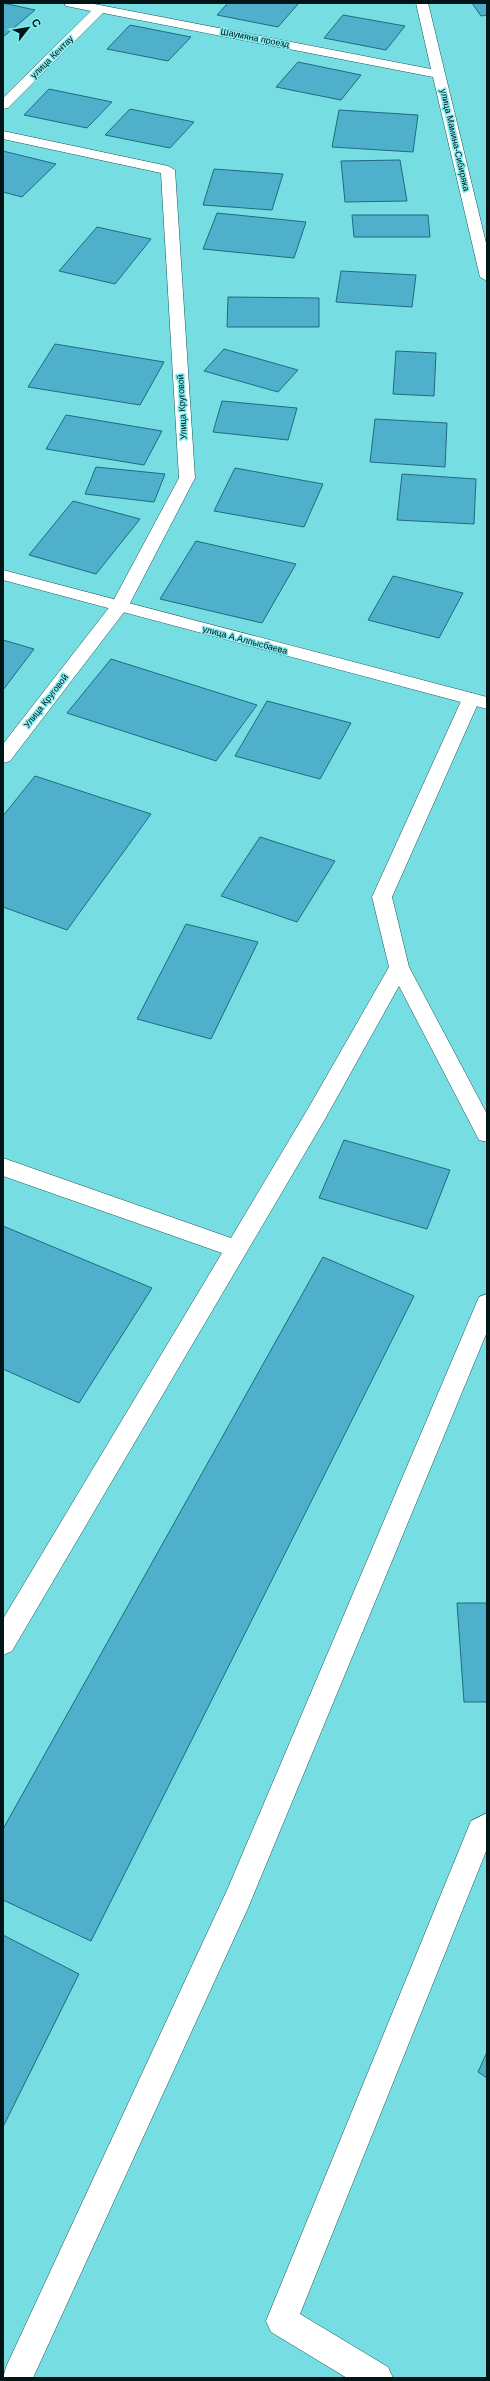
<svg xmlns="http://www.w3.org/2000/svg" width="490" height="2381" viewBox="0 0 490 2381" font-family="Helvetica,sans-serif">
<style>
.building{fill:#4eb0cb;stroke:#206b7f}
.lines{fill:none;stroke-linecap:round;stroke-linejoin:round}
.lane-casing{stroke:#1c5557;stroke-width:1}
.street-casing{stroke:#1c5557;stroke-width:1}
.secondary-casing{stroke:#1c5557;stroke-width:1}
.lane{fill:#fff;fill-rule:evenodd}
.street{fill:#fff;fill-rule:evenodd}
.secondary{fill:#fff;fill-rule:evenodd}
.labels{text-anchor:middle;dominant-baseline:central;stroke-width:3;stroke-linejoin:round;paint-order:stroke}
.far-street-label{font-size:9px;fill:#011516;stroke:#83ebef}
</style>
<rect width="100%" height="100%" fill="#76dde2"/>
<!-- building -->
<path class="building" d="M3,3L35,10L3,37Z
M228,3H295L298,4L278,27L217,15Z
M472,3H487V15L481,16Z
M343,15L405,26L386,50L324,38Z
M130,25L191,37L168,61L107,49Z
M298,62L361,75L341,100L276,87Z
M49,89L112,102L87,128L24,115Z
M130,109L194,122L170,148L105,135Z
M339,110L418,115L413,152L332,147Z
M3,151L56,164L22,197L3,192Z
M400,160L407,201L345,202L341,161Z
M214,169L283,174L272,210L203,205Z
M217,213L306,222L294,258L203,249Z
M352,215H428L430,237H354Z
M97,227L151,239L115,284L59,271Z
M341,271L416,275L412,307L336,302Z
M228,297L319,298V327H227Z
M55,344L164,362L140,405L28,387Z
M224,349L298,370L278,392L204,371Z
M396,351L436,353L434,396L393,394Z
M222,401L297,408L288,440L213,432Z
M66,415L162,431L144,465L46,449Z
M375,419L447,423L445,467L370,462Z
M96,467L165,474L154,502L85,494Z
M235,468L323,484L304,527L214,511Z
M402,474L476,479L474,524L397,520Z
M73,501L140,519L96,574L29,555Z
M196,541L296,564L262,623L160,599Z
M393,576L463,593L439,638L368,620Z
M3,640L34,649L3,690Z
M111,659L257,705L216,761L67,713Z
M267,701L351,723L320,779L235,756Z
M35,776L151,814L67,930L3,907V816Z
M260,837L335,861L297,922L221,896Z
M186,924L258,942L211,1039L137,1019Z
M344,1140L450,1170L427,1229L319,1198Z
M3,1226L152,1288L79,1403L3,1369Z
M323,1257L414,1296L91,1941L3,1900V1829Z
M457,1603H487V1702H464Z
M3,1935L79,1974L3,2127Z
M487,2052V2078L478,2072Z"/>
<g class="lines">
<!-- lane casing -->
<g class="lane-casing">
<path id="lane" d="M471,693L477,695L480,699L392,897L409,967L487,1114V1142L479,1140L399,986L325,1119L12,1651L3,1655V1619L222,1253L3,1176V1158L231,1238L309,1107L389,967L372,897L462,699L465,695Z
M487,1294V1332L248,1908L33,2378H3L6,2367L228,1888L476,1304L479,1297Z
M487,1813V1849L300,2314L388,2367L393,2378H347L271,2332L266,2321L471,1821Z"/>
</g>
<!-- street casing -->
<g class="street-casing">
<path id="street" d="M64,3H89L431,69L416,3H428L487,247V281L480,277L433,77L103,13L8,108L3,109V98L91,11L66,6Z
M3,131L168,166L175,170L195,478L128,607L10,761L3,763V744L111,605L179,478L161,173L3,139Z"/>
</g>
<!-- secondary casing -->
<g class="secondary-casing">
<path id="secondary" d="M3,570L487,697V709L3,580Z"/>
</g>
<!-- lane -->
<use href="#lane" class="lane"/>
<!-- street -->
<use href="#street" class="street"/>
<!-- secondary -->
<use href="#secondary" class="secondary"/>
</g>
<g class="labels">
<!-- far-street labels -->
<g class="far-street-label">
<text transform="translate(255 38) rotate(11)">Шаумяна проезд</text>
<text transform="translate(52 57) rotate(-45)">улица Кентау</text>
<text transform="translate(455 140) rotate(77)">улица Мамина-Сибиряка</text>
<text transform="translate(182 407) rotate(-93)">Улица Круговой</text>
<text transform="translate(245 640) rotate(15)">улица А.Алпысбаева</text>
<text transform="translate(46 701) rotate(-52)">Улица Круговой</text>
</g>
</g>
<!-- border -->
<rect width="490" height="2381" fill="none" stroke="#011516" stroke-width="8"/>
<!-- north arrow -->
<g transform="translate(28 28) rotate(59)" stroke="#83ebef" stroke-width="3" paint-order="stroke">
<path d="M0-3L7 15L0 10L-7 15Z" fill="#011516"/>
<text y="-6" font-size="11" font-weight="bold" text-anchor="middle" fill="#011516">С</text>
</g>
</svg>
